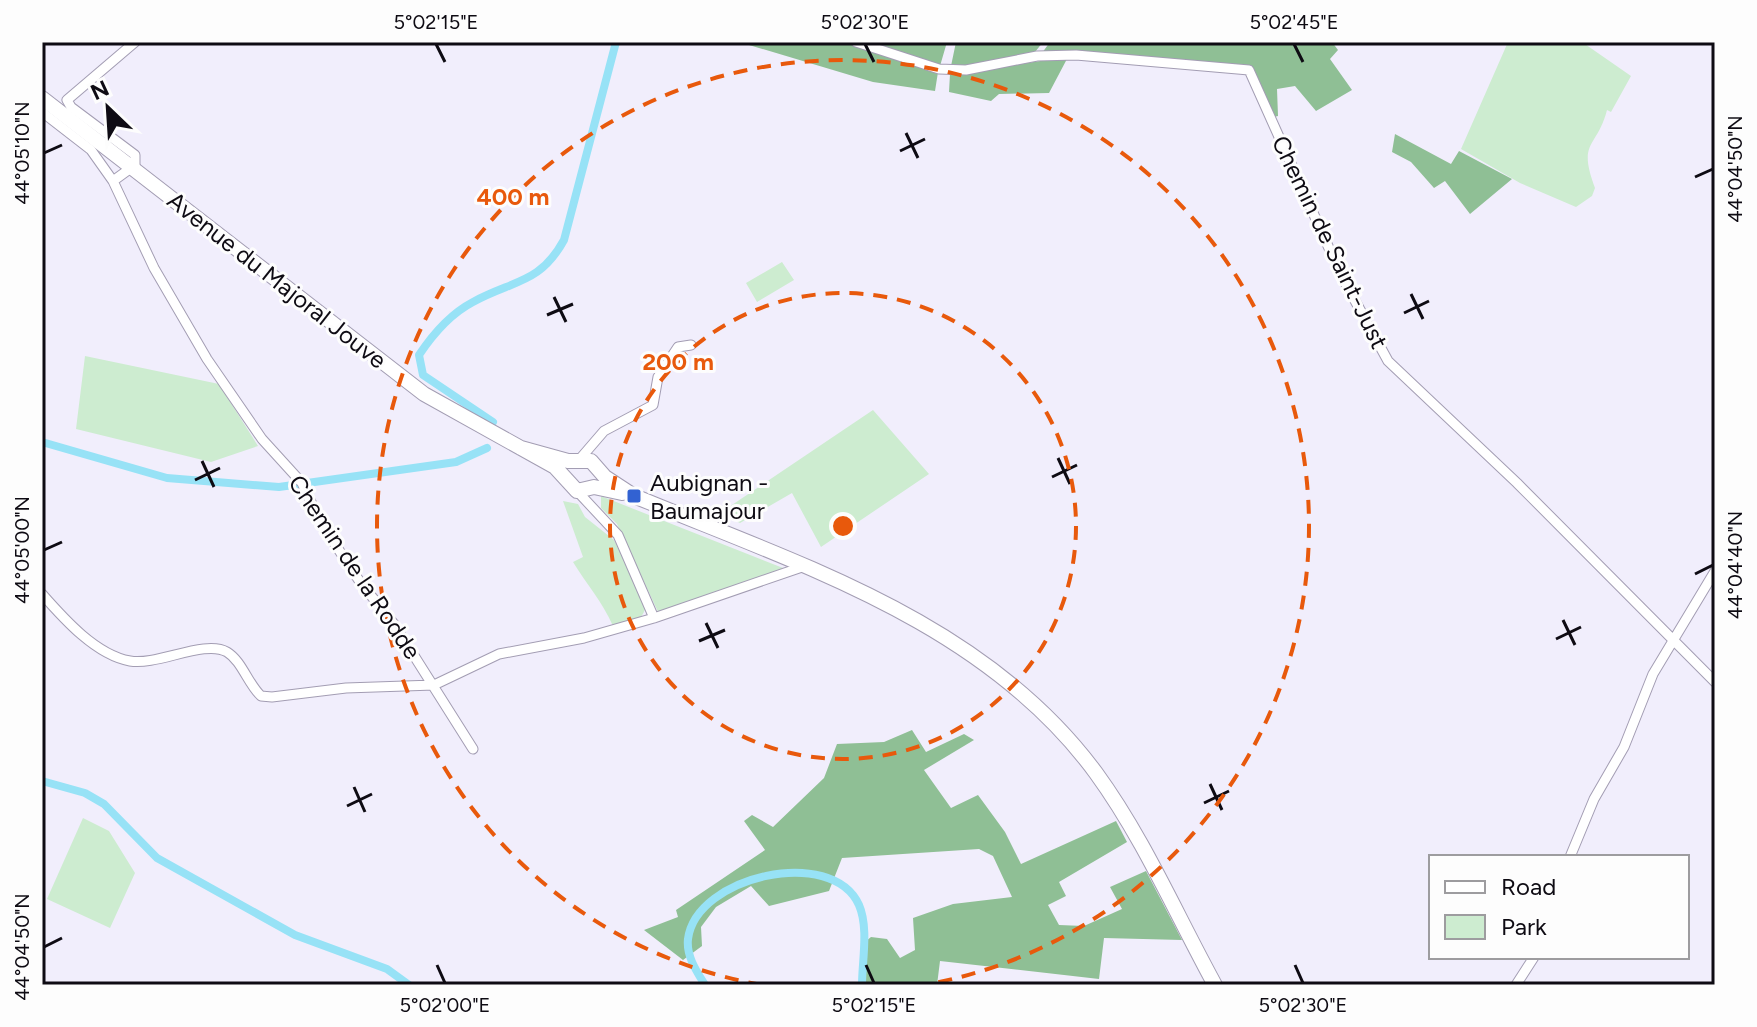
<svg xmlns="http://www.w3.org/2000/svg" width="1757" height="1027" viewBox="0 0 1757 1027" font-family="Figtree,sans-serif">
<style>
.green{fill:#cdecd0}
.forest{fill:#8fbf95}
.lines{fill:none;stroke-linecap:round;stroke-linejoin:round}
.canal{stroke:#97e2f6;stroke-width:8}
.street-casing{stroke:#a39db3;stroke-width:11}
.secondary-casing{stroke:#a39db3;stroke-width:16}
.street{stroke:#fff;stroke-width:9}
.secondary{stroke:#fff;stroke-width:14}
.ticks{fill:none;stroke:#0e0b13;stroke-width:3}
.ring{fill:none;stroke:#e8590c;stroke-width:4;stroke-dasharray:14 10}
.poi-dot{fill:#3262d2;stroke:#fdfdfd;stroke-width:3}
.labels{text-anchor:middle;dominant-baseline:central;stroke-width:6;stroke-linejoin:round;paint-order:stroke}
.street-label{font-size:24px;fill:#0e0b13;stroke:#fdfdfd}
.poi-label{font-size:24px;fill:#0e0b13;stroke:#fdfdfd;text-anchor:start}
.centre{fill:#e8590c;stroke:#fdfdfd;stroke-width:4}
.ring-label{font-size:24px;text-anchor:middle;font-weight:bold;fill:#e8590c;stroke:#fdfdfd;stroke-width:6;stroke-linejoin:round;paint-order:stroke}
.neatline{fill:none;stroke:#0e0b13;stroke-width:3}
.ticks-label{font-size:20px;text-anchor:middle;fill:#0e0b13}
</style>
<rect width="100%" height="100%" fill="#f1eefc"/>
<!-- green -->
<path class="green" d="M1508,42H1582L1631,76L1611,112L1607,110C1597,149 1577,140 1595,188L1592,196L1576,207L1520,183L1461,149Z
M782,262L794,280L757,302L746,283Z
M85,356L219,384L258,446L211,462L76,429Z
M873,410L929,474L821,547L792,493L740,523L720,513Z
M601,496L783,568V572L659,614L617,524L601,508Z
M563,501L578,504L585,517L614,540L646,604C644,623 629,623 613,626C602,601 587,585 573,562L583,557Z
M83,818L109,831L135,873L110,928L47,899Z"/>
<!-- forest -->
<path class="forest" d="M739,42H847L938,72L935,91L873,82Z
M862,42H947L940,66Z
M956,42H1043L1035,52L967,67L951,66Z
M1050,42H1332L1338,50L1330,59L1352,90L1316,111L1295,86L1277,89L1278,116L1274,117L1251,67L1042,53Z
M1068,57L1049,93L999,94L991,101L949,92L950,74Z
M1395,134L1451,164L1459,151L1512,179L1470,214L1445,181L1434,188L1411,162L1392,152Z
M912,730L926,752L964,734L974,740L924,770L951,808L978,795L1005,832L1021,864L1116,821L1127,842L1059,882L1066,896L1048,905L1059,925L1084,926L1122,909L1110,887L1146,871L1182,940L1104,938L1099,979L940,961L937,985H866L865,942L871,937L887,939L900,958L915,950L913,918L953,904L1012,897L993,856L979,849L842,858L829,891L769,906L751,886L716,907L701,927L702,946L683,960L644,930L678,917L676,910L765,850L744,821L752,815L773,827L824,778L837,744L884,742Z"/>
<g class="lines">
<!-- canal -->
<path class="canal" d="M493,422L423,375L419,355C433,334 450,314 473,302C513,280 540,284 564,240L616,42
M42,442L167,478L279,487L456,462L487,448
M42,781L85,793L104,804L157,858L295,935L387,969L409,985
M705,985C697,972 686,956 688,939C696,876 832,845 859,905C869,928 862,961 862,985"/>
<!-- street casing -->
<g class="street-casing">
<path id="street" d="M856,42L939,69L966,70L1037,56L1076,55L1249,70L1341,275L1388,361L1517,483L1715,682
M42,112L91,150L113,181L154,268L207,359L262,439L302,483L321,523L360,582L394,624L473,749
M113,181L135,165V155L71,107L67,100L135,42
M579,460L604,431L653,405L658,377L678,347L691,345
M577,491L618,535L654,618
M42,594C64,619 96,655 130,661C157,666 205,639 227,652C242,661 248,684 261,696L272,697L346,688L434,685L499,654L584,638L654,618L802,567
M1570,857L1594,799L1624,747L1653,674L1715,571
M1516,985L1534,957"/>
</g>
<!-- secondary casing -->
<g class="secondary-casing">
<path id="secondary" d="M42,98L424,394L555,467L577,491L594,487L622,493
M521,448L568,461H591L605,477L634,496C800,565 985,622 1096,773C1144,839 1176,914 1215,985"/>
</g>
<!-- street -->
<use href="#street" class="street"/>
<!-- secondary -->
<use href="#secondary" class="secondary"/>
</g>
<!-- ticks -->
<path class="ticks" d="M436,44L445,62M865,44L874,62M1294,44L1303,62M906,133L918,158M900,151L925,139M44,153L62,145M1695,177L1713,169M1411,294L1423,319M554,297L566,322M1404,313L1429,301M547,315L573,304M1058,458L1070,484M202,461L214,487M1052,477L1077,465M195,480L220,468M44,550L62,542M1695,574L1713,565M1563,620L1575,645M706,623L718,648M1556,639L1581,627M699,641L725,630M1210,784L1222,810M354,787L365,812M1204,803L1229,791M347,806L372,794M44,947L62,938M437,965L445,983M866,965L874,983M1295,965L1303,983"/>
<!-- distance rings -->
<g class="ring">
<circle cx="843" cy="526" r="233"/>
<path d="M762 985A466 466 0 1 1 924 985"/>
</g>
<!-- markers -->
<rect class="poi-dot" x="626" y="488" width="16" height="16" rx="4"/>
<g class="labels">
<!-- street labels -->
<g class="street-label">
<text transform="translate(1330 242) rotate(64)">Chemin de Saint-Just</text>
<text transform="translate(277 280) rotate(38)">Avenue du Majoral Jouve</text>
<text transform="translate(355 567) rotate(56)">Chemin de la Rodde</text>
</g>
<!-- poi labels -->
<g class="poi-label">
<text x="650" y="482">Aubignan -<tspan x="650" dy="28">Baumajour</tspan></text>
</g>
</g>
<circle cx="843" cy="526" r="12" class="centre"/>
<g class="ring-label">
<text x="513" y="205">400 m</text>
<text x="678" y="370">200 m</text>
</g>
<!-- border -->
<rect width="1757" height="1027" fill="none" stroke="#fdfdfd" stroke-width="88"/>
<!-- legend -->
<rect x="1429" y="855" width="260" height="104" fill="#fdfdfd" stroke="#9d9c9f" stroke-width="2"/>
<rect x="1445" y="881" width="40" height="12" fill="#ffffff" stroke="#9d9c9f" stroke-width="2"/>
<text x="1501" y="895" font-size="24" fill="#0e0b13">Road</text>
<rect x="1445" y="915" width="40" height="24" fill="#cdecd0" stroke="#9d9c9f" stroke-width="2"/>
<text x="1501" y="935" font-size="24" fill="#0e0b13">Park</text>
<!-- north arrow -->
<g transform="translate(108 108) rotate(335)" stroke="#fdfdfd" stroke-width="6" paint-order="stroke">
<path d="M0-6L14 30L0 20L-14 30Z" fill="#0e0b13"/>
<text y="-12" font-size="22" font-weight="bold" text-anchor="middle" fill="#0e0b13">N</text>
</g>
<rect x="44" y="44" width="1669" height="939" class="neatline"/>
<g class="ticks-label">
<text x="436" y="29">5°02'15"E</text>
<text x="865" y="29">5°02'30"E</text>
<text x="1294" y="29">5°02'45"E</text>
<text transform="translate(22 153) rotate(-90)" y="7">44°05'10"N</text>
<text transform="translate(1735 169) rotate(-90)" y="7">44°04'50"N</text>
<text transform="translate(22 550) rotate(-90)" y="7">44°05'00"N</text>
<text transform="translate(1735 565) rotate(-90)" y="7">44°04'40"N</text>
<text transform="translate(22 947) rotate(-90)" y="7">44°04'50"N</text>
<text x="445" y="1012">5°02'00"E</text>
<text x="874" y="1012">5°02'15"E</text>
<text x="1303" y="1012">5°02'30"E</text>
</g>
</svg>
